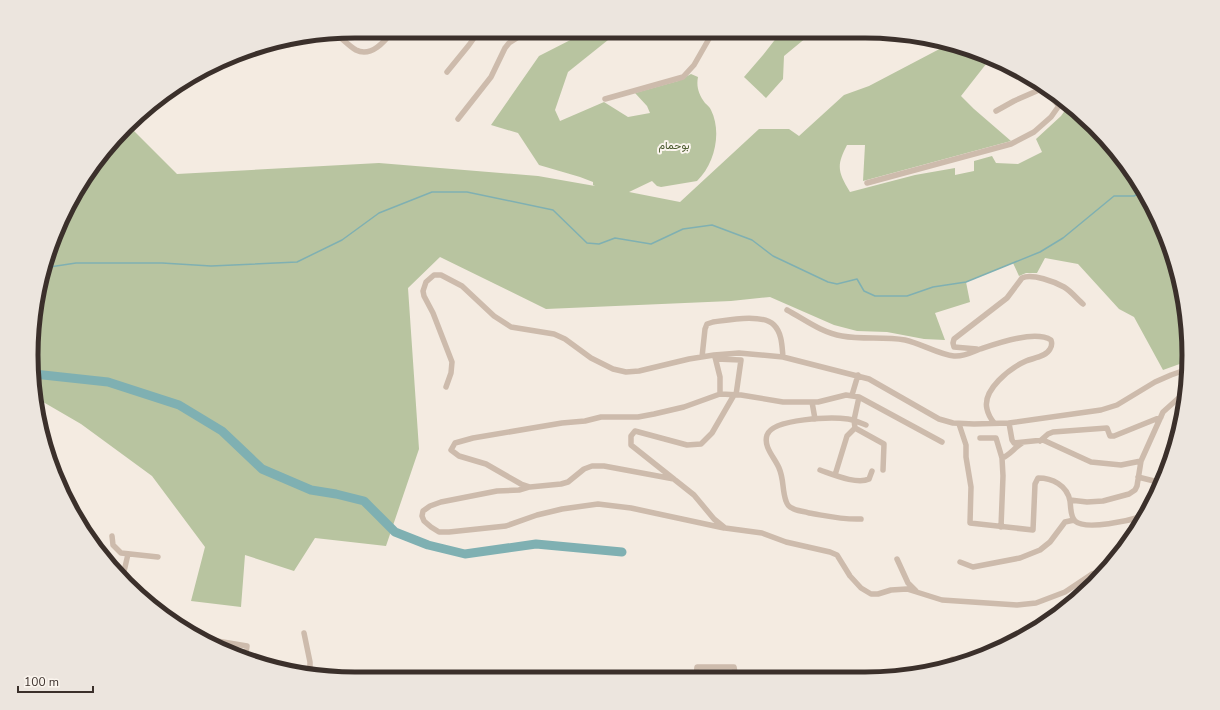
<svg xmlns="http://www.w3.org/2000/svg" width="1220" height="710" viewBox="0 0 1220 710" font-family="'Nunito Sans',Vazirmatn,sans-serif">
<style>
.green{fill:#b8c4a0}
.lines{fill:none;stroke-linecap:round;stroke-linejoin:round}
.stream{stroke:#7fb0b2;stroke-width:1.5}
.river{stroke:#7fb0b2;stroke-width:9}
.minor{stroke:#cdbbac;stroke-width:5.5}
.labels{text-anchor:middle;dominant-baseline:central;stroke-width:4;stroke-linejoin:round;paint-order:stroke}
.park-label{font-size:11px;fill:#4a5a2e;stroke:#fbf5ee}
.rim{fill:none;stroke:#3b302b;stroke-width:5}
</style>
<rect width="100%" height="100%" fill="#f4ebe1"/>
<!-- green -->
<path class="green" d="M588,31H629L608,40L568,72L555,110L560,121L604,102L628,117L650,113L647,106L635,93L678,81L691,74L698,77C696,87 699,95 705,103C707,105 710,107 711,110C722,132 715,164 697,181L661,187L657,186L652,181L629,192L680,202L759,129H789L799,136L844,95L869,86L949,44L969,48L990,59L961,96L974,109L1011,141L863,181L865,145H847C836,166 838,172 850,192L915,175L955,168V175L974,171V161L992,156L996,163L1018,164L1042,152L1036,139L1061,116L1069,105L1094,126L1120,157L1122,163H1125C1152,197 1173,248 1182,291C1187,309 1187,335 1189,355L1188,361L1163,370L1134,317L1119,309L1078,264L1045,258L1037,273H1026L1019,276L1013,263L966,282L970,302L935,313L945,340L924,339L887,332L857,331L834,325L770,297L731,301L546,309L440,257L408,288L419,449L386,546L315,538L294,571L245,555L241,607L191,601L205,547L152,476L81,424L38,399L31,355L42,271L86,175L130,127L177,174L379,163L538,176L595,186L593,185V182L580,177L539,165L518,133L491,125L539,56Z
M781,32H813L784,56L783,79L766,98L744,77L763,55Z"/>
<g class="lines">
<!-- stream -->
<path class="stream" d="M43,268L76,263H162L211,266L297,262L342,240L379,213L432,192H467L553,210L587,243L599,244L615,238L651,244L683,229L712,225L752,240L773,256L828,282L837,284L857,279L864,291L875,296H907L933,287L966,282L1040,252L1063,238L1114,196H1134L1143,191"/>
<!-- river -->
<path class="river" d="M34,374L108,382L179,405L222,431L262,469L311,490L336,494L364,501L395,532L428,545L465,554L536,544L622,552"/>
<!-- minor -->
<path class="minor" d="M336,34C343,39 349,46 356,50C371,58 385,41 393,31
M286,42L288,45L292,44L299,40
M447,72L469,45L479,31
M605,99L683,77L694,65L710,37L715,31
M996,111L1014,101L1039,90L1047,93L1059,106
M458,119L491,77L505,48L509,43L528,31
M867,183L1011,144L1034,132L1051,117L1063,100
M787,310C804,319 822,333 842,336C863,340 884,336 905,340C920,343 940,355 954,356C964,357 972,352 980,349C998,343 1035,330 1051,340C1052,343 1052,346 1050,349C1046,357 1033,358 1026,361C1010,368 982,390 987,409C988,414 991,419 994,423
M977,349L954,347L953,343L954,339L1007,298L1022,278C1032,273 1055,282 1064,287C1071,291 1077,299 1083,304
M702,357L705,329L707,324L713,322C728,320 762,313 774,325C782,333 782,346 783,357
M715,357L720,377V394
M716,359L741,360L736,395
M446,387L451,373L452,362L433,313L424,296L423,291L426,282L434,275H441L462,286L494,316L511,327L554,334L565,339L591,358L613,369L626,372L639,371L689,359L714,355L739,353L783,357L869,379L939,419L953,423L974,424L1009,423L1101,410L1117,405L1155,382L1171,375L1188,369
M734,395L712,433L701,444L687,445L635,431L631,436V445L694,495L714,519L725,528L762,533L786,542L830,552L837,555L850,576L861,588L871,594H878L891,590L907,589L942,600L1017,605L1036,603L1065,592L1092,574L1106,570
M852,395L858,375
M812,402L815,419
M1009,423L1012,440L1014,443L1043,440L1091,462L1121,465L1141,461
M959,424L966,445V457L971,487L970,523L1033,530L1035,484L1038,478C1052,478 1067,485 1070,501C1071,507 1070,516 1075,521C1086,531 1131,520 1144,516
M855,428L884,444L883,470
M980,438H996L1002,458
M1040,441L1048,434L1053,432L1107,428L1110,436H1114L1161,417
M820,470C832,474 857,485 869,479L872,471
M835,475L847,436L855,428L854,420L859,397
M1138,477L1162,483
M674,479L604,466H592L584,469L568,482L561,484L530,487L521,484L486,464L459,456L451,450L455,443L473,438L562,423L585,421L601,417H638L654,414L684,407L720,394L741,395L783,402H818L846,395L859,397L942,442
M529,487L519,490L497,491L441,502L430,506L423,511L422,516L424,521L431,527L439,532H449L506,526L537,515L562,509L598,504L631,508L724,528
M1070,500L1087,502L1103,501L1129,494L1135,490L1137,486L1141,461L1163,412L1182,395L1186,381V370
M861,519C843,520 827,516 809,513C804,511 796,511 792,508C789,507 787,504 786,501C782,490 784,479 779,468C775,458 763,447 767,435C773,418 833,417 848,419C855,420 860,423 866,425
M1001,527L1003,476L1002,458C1010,455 1015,447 1022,443
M112,536L113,545L121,553L158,557
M897,559L908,583L916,591
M960,562L973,567L1020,558L1040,550L1050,542L1065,522L1074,520
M123,576L128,554
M304,633L310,662V674
M205,639L247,646L245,659
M268,663L281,668
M937,668L941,665L953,659
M696,678L697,667H734L736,678"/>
</g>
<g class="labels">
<!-- park labels -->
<g class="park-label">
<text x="674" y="145">بوحمام</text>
</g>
</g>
<!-- crop -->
<path d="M0 0H1220V710H0ZM355 38H865A317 317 0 0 1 1182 355V355A317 317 0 0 1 865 672H355A317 317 0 0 1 38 355V355A317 317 0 0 1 355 38Z" fill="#ece5de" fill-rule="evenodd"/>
<path class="rim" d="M355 38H865A317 317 0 0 1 1182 355V355A317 317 0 0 1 865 672H355A317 317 0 0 1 38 355V355A317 317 0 0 1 355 38Z"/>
<!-- scale -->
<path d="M18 686v6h75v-6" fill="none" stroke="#3b302b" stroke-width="2"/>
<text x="24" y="686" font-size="12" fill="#3b302b" stroke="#fbf5ee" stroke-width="3" paint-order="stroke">100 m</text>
</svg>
